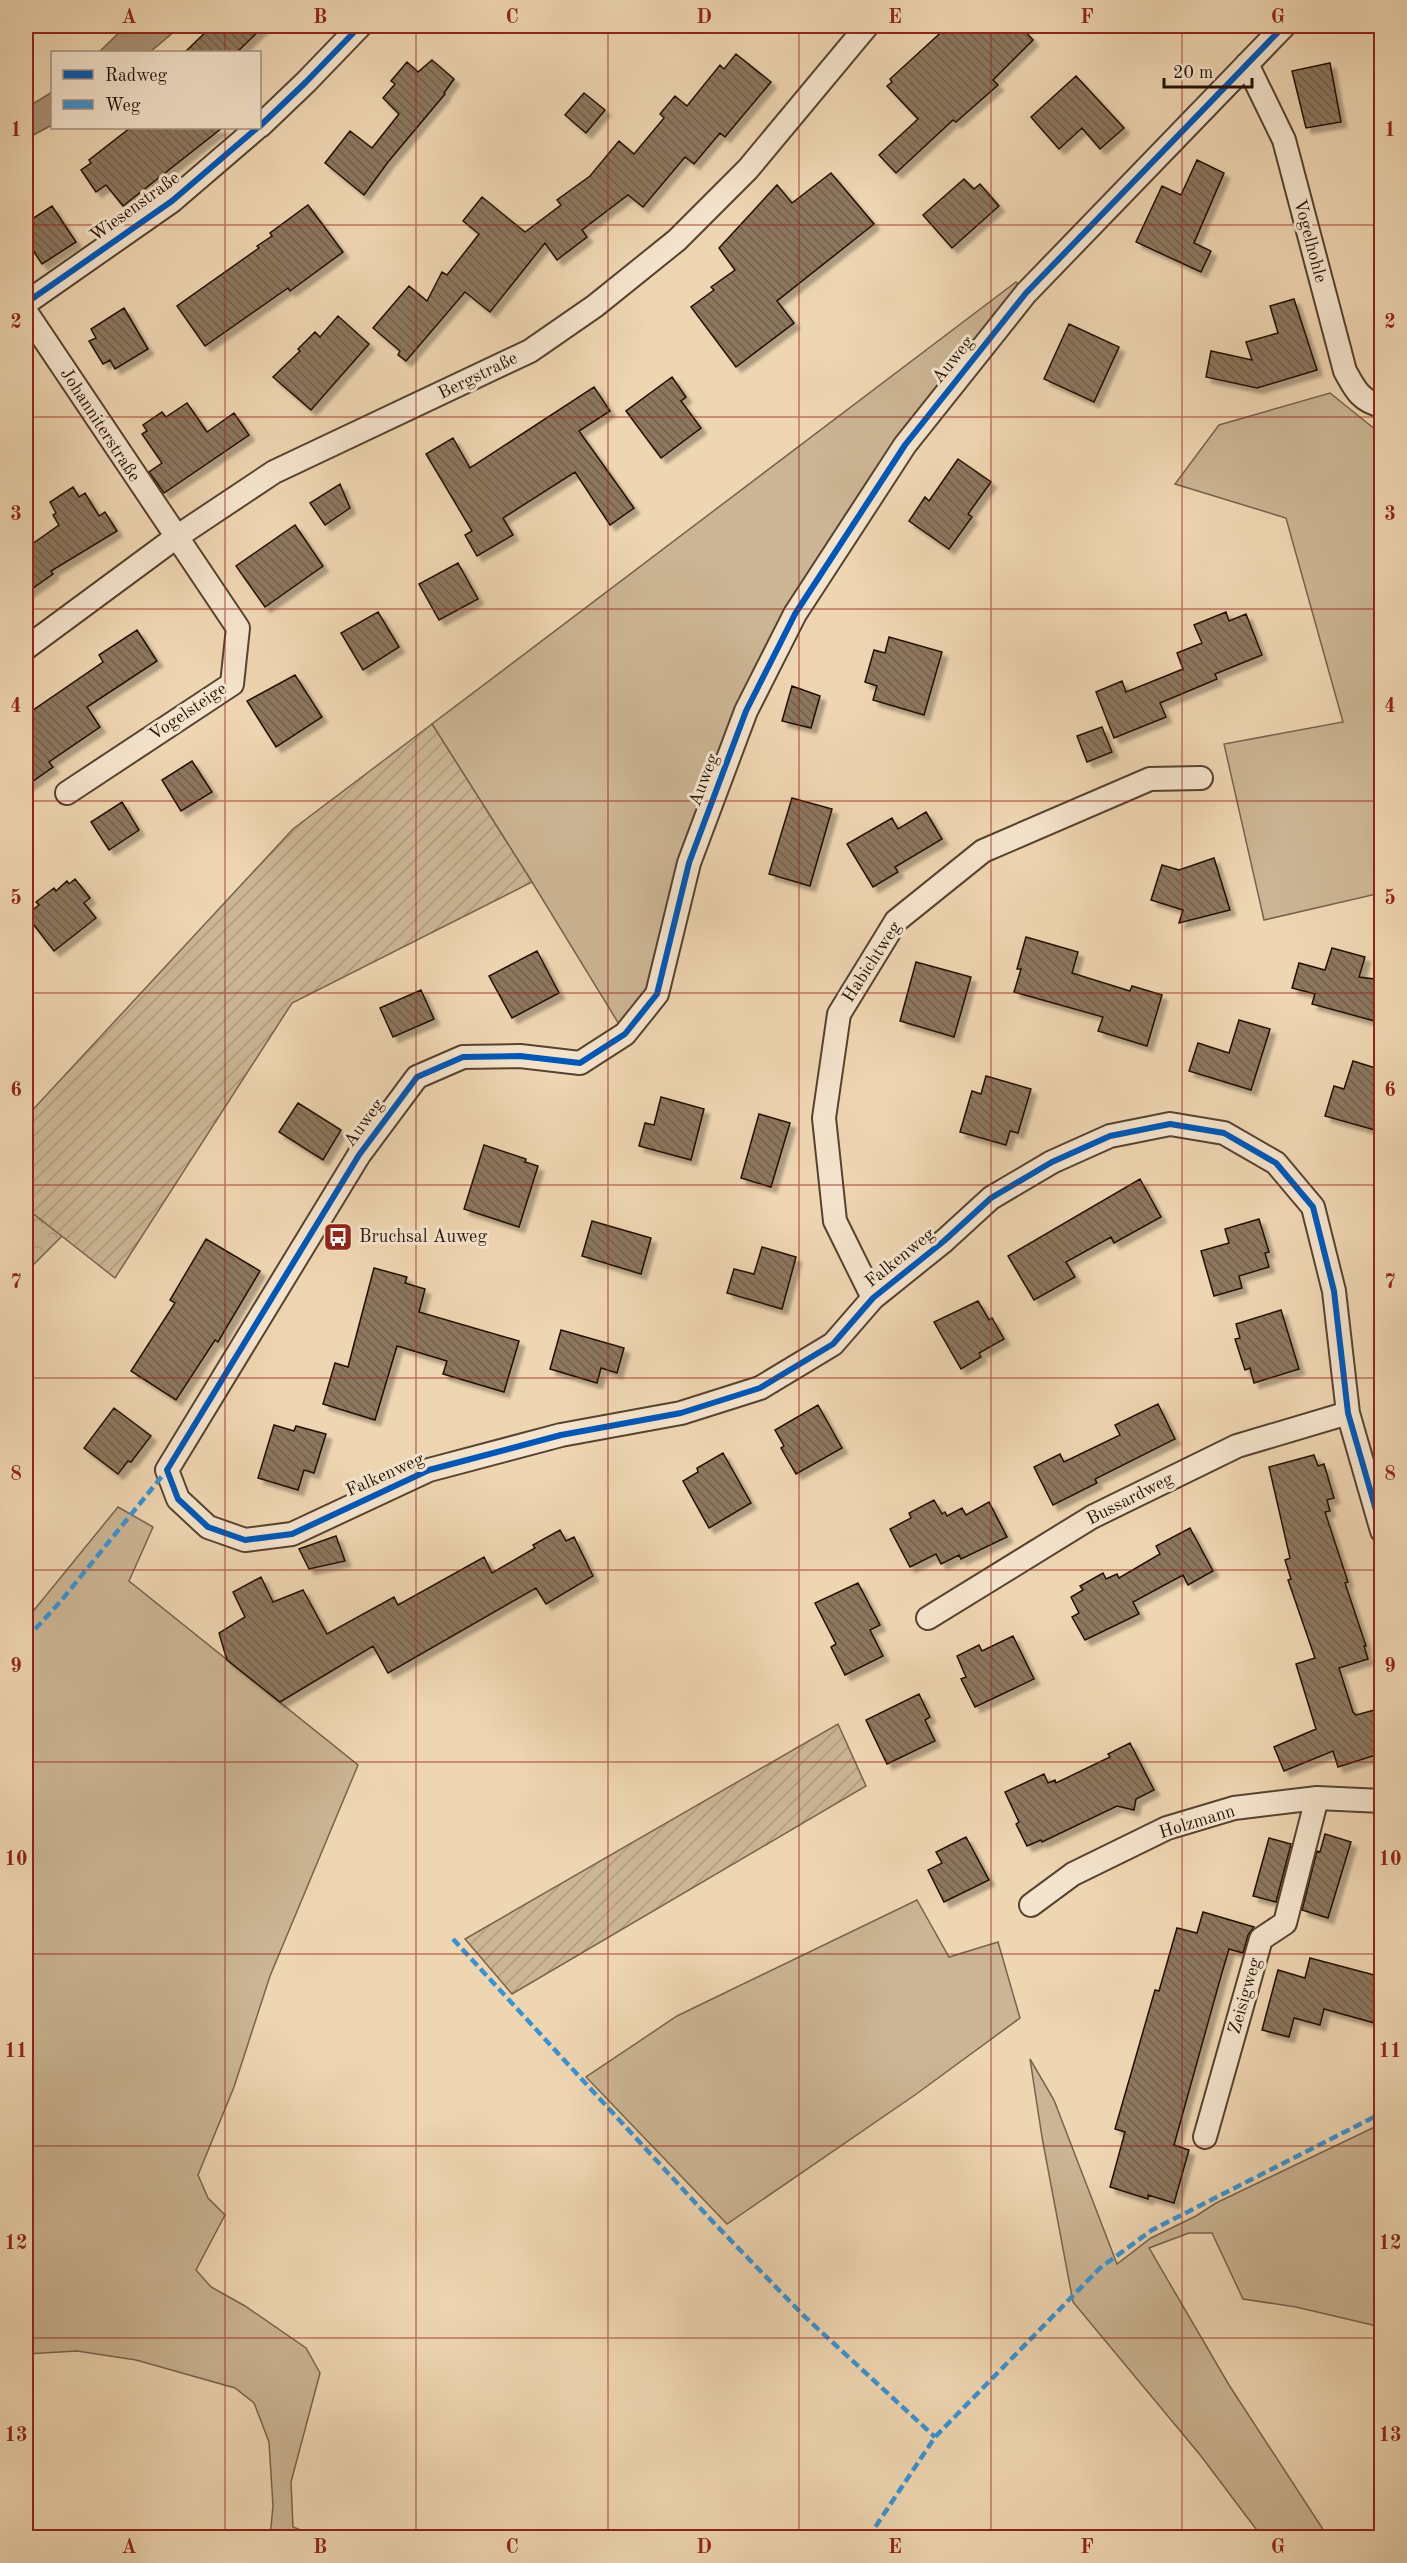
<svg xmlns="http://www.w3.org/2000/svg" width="1407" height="2563" viewBox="0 0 1407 2563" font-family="'Old Standard TT',serif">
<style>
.grass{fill:#ccb594;stroke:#78634c;stroke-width:1.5}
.forest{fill:url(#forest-crowns);stroke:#78634c;stroke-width:1.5}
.garden{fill:url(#garden-furrows);stroke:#78634c;stroke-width:1.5}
.water{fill:#aa9377;stroke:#745f49;stroke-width:1.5}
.building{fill:url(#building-back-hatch);stroke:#231104;stroke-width:1.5;filter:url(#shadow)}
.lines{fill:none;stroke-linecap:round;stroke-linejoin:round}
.minor-casing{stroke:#564230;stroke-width:26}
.minor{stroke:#f5e4cd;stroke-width:22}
.quiet{stroke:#3b92d1;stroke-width:4.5;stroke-dasharray:9 4.5;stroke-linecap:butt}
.cycleway-casing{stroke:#f5e4cd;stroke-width:10}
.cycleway{stroke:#0057b8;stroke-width:6}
.grid{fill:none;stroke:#8f2418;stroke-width:1.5;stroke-opacity:0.55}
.labels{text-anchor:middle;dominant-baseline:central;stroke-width:6;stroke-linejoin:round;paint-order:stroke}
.street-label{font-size:18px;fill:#231104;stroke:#f5e4cd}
.poi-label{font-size:18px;fill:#231104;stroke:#f5e4cd;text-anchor:start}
.neatline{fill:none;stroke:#8f2418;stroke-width:2}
.grid-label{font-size:20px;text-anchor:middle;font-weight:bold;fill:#8f2418}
</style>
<defs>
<pattern id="forest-crowns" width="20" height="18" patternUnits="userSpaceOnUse" patternTransform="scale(1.5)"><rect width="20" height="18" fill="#ccb594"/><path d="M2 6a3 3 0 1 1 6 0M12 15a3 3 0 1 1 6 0" fill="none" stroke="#af9b7e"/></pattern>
<pattern id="garden-furrows" width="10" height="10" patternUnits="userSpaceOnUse" patternTransform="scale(1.5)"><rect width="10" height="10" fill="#ccb594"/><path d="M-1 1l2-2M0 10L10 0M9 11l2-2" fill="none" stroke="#af9b7e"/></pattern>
<pattern id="building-back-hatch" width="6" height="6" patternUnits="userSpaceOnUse" patternTransform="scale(1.5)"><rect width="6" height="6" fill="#8d775e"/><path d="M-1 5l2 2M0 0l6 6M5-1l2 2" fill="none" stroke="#73604b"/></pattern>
<filter id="shadow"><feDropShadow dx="5.5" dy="5.5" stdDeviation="1.5" flood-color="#0004"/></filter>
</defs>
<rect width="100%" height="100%" fill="#efd6b2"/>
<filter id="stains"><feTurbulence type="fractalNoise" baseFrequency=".00333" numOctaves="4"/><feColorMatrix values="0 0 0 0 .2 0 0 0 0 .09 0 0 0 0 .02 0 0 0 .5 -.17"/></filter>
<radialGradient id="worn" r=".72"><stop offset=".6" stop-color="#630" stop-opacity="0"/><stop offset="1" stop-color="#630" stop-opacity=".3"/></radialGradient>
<!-- grass -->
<path class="grass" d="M1016,282L1026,293L905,445L746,711L657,994L625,1034L532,882L432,724Z
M1330,393L1381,434V893L1264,920L1224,744L1343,722L1286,518L1175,484L1219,425Z
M118,1507L153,1527L129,1581L358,1765L270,1976L234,2087L198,2175L208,2198L225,2215L196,2270L211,2287L245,2306L306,2348L320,2373L291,2482L293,2527L318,2537H270L273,2506L269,2442L254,2403L235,2388L136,2360L77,2351L26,2354V1620Z
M917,1900L949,1957L998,1942L1020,2018L915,2095L727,2224L586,2077L677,2016Z
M1030,2059L1054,2100L1117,2264L1151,2238L1196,2216L1216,2203L1381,2124V2327L1296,2307L1243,2299L1212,2233H1189L1149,2248L1229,2385L1328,2537H1262L1201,2456L1073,2302L1042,2137Z"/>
<!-- forest -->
<path class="forest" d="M26,1208L62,1236L26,1272Z"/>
<!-- garden -->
<path class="garden" d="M432,724L532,882L292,1003L115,1278L26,1208V1117L293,829Z
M838,1724L866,1786L512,1994L465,1939Z"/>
<!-- water -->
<path class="water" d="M126,26H181L150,52H99Z
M52,92V125L26,139V108Z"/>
<!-- building -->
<path class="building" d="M212,26H264L237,52H185Z
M948,26H1020L1033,40L993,80L998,85L956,122L953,120L896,173L879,155L918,119L887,86L892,82L890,79Z
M736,54L771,82L725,137L720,133L694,164L685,157L643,207L628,195L582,230L587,237L557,260L545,243L490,312L465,292L406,361L398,355L400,351L373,328L409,286L427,301L442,272L447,275L479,234L463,221L482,197L525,232L561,205L557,200L590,176L619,141L634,154L664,118L660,114L675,96L687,106L720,65L724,69Z
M432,60L454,79L444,93L445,94L388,162L364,195L325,163L350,131L372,148L399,114L383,98L395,84L391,81L407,62L418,72Z
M1330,63L1341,122L1306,128L1292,71Z
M1076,76L1124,128L1100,149L1082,128L1059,149L1031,117Z
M584,93L605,110L586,133L565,115Z
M130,128H222L123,206L106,185L96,192L81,170L91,163L89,160Z
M1197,160L1224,173L1194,243L1211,251L1201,272L1136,242L1162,186L1181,195Z
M831,173L874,224L777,301L794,323L736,367L691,307L714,290L711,287L735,270L719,248L777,185L792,203Z
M964,179L974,189L980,184L999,206L952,248L923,215Z
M308,205L343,252L290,291L288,288L205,346L177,306L259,248L257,246L272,236L270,233Z
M52,206L76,242L42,264L26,240V223Z
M1294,299L1317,370L1257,388L1206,377L1211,351L1252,360L1246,342L1278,333L1270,306Z
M124,308L148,349L115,369L110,360L103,364L89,341L96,338L91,329Z
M338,316L369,344L311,410L273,377L300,351L298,349L315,332L320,337Z
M1069,324L1119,347L1094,402L1044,379Z
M672,377L686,397L681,401L701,428L661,458L626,411Z
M594,387L610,411L579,431L634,508L610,525L575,472L503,518L513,535L477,556L465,535L472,531L426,454L453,438L470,468Z
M187,403L207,432L234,413L249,435L164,493L149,472L162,463L142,434L147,431L143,425L162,412L166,417Z
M958,459L991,482L968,514L972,517L949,549L909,521L925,497L929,501Z
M340,484L350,508L325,525L310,503Z
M73,487L79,497L85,493L99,516L105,512L117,531L51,571L53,574L26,593V535L32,544L59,525L53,515L56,513L50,502Z
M295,525L323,566L265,607L236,566Z
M458,563L478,599L439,620L419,584Z
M378,612L399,647L363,670L341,633Z
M1226,612L1229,621L1246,614L1262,655L1215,674L1217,679L1160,703L1166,717L1114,738L1096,692L1122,681L1126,692L1183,669L1177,653L1202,643L1194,625Z
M137,630L157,661L87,707L100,727L49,762L53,767L26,786V715L103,662L99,655Z
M889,637L942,652L924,715L873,700L877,686L865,682L874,650L885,653Z
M295,675L322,717L276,747L247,701Z
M792,686L820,696L811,728L782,721Z
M1102,727L1112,752L1087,762L1077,736Z
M192,761L212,792L181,811L162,780Z
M792,798L832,809L810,886L769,874Z
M122,802L139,830L109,850L91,822Z
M926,812L942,839L895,867L898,872L873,887L847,844L892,818L898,829Z
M1214,858L1230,910L1179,923L1183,910L1151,900L1162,865L1179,870Z
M75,879L90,898L84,903L96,918L54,951L26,915L39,905L36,902L54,888L56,891L67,881L69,884Z
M1026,937L1078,952L1072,973L1130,991L1132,986L1162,995L1147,1046L1098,1031L1103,1017L1014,992L1021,969H1017Z
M1332,948L1365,957L1359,977L1382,980V1023L1312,1004L1315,994L1292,988L1299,963L1325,970Z
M537,951L559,993L512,1018L489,976Z
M916,962L971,977L954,1037L900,1021Z
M421,990L434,1019L393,1037L380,1008Z
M1239,1020L1270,1029L1251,1090L1189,1071L1198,1043L1229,1053Z
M1353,1061L1382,1070V1132L1325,1116L1334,1086L1344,1089Z
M986,1076L1031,1089L1018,1133L1010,1131L1006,1145L960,1132L972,1091L981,1094Z
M661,1097L704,1109L691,1160L639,1146L645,1123L654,1125Z
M298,1103L341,1130L323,1160L279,1132Z
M759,1114L790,1123L771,1187L741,1178Z
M484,1145L526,1159L525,1162L538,1166L519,1227L464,1209Z
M1140,1179L1161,1217L1114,1243L1111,1237L1066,1262L1075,1277L1034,1300L1008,1256Z
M1259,1219L1269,1252L1265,1253L1269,1267L1239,1276L1242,1288L1214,1296L1201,1251L1229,1243L1225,1229Z
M592,1221L651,1238L641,1274L582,1256Z
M206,1239L260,1271L218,1342L215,1340L176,1400L131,1371L175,1303L170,1300Z
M762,1247L796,1257L782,1309L727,1293L734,1269L754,1274Z
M374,1268L407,1277L405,1283L425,1289L419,1312L519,1341L504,1392L443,1374L447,1361L397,1346L375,1420L323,1404L335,1363L348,1367Z
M978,1301L989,1320L992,1318L1004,1339L979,1353L981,1357L961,1369L934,1322Z
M1281,1310L1299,1369L1254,1383L1250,1368L1245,1370L1235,1339L1240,1338L1236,1324Z
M561,1330L624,1348L617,1373L601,1368L597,1383L550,1369Z
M1158,1404L1175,1439L1095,1479L1097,1483L1053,1505L1034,1467L1060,1454L1064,1462L1120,1435L1115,1425Z
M818,1405L842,1448L796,1474L781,1448L784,1446L775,1430Z
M114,1408L151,1436L131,1462L128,1461L118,1474L84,1448Z
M274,1425L294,1431L296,1426L326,1434L314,1473L304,1470L298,1490L258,1478Z
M723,1453L751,1503L709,1528L683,1481L698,1472L697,1468Z
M1314,1455L1318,1466L1324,1464L1334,1498L1327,1500L1330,1511L1325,1512L1348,1582L1345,1583L1366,1646H1364L1368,1659L1339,1668L1353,1712L1356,1715L1382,1708V1753L1338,1767L1333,1751L1284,1771L1274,1747L1316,1729L1296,1664L1315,1658L1288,1580L1291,1579L1285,1560L1290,1558L1269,1467Z
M934,1500L942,1514L945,1512L947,1516L962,1508L966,1515L989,1502L1007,1537L961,1559L959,1555L941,1564L936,1554L910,1567L890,1529L911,1518L909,1513Z
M1190,1528L1213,1571L1188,1585L1183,1575L1133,1602L1139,1614L1085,1640L1072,1617L1079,1613L1071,1597L1083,1590L1080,1586L1103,1573L1106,1579L1117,1574L1119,1578L1160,1554L1156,1546Z
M560,1530L566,1541L574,1537L593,1576L546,1604L536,1588L388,1673L373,1646L280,1702L227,1660L219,1633L245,1617L233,1592L261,1577L273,1602L303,1590L327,1634L394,1597L398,1605L484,1557L492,1573L535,1548L533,1545Z
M336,1536L345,1561L309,1569L299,1549Z
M858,1583L880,1625L870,1630L883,1656L845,1675L831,1647L836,1644L815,1603Z
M1013,1636L1034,1679L975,1707L961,1679L966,1677L957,1656L979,1645L982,1651Z
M919,1694L930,1717L925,1720L935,1741L887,1764L866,1720Z
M1130,1743L1154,1790L1136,1799L1134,1810L1117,1806L1042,1842L1041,1840L1027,1846L1016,1824L1019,1822L1005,1792L1044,1774L1048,1783L1055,1780L1056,1783L1110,1757L1108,1754Z
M1325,1834L1351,1842L1328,1918L1302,1910L1317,1851L1320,1852Z
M966,1837L989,1880L944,1902L928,1870L942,1863L936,1852Z
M1269,1838L1291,1844L1276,1902L1253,1896Z
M1203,1912L1254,1927L1248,1935L1243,1953L1229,1949L1221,1976L1174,2145L1189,2150L1174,2203L1148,2195V2199L1110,2187L1125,2132L1115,2129L1155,1990L1159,1991L1177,1928L1197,1933Z
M1310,1958L1382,1977V2010L1378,2024L1324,2009L1320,2025L1294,2018L1289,2037L1262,2030L1278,1970L1305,1978Z"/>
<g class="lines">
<!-- minor casing -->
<g class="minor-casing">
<path id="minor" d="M1284,26L1026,293L905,445L795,614L746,711L689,863L657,994L625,1034L580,1063L520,1056L463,1057L417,1077L359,1155L167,1470L178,1499L208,1527L245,1540L292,1534L429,1470L561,1435L681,1413L760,1388L833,1344L873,1298L944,1241L991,1198L1052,1162L1110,1136L1170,1124L1224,1133L1276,1163L1313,1207L1334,1291L1348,1413L1382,1531
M1247,64L1284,140L1345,371C1355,389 1360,401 1382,406
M260,126L306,82L360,26
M26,303L172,201L257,128
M26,312L238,628L232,684L67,793
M26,648L175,538L274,472L530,351L595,306L677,240L748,169L867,26
M873,1298L835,1221L824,1118L839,1014L896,921L983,851L1150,779L1201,778
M928,1618L1092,1517L1237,1446L1348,1413
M1031,1905L1073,1874L1167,1828L1234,1808L1317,1798L1382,1801
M1205,2137L1261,1939L1285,1923L1317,1798"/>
</g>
<!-- minor -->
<use href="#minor" class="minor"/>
<!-- quiet -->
<path class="quiet" d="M26,1639L61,1601L167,1470
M453,1939L713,2222L803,2315L935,2437
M868,2538L935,2437L1100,2268L1152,2230L1382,2113"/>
<!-- cycleway casing -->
<g class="cycleway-casing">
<path id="cycleway" d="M1284,26L1026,293L905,445L795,614L746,711L689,863L657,994L625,1034L580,1063L520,1056L463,1057L417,1077L359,1155L167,1470L178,1499L208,1527L245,1540L292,1534L429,1470L561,1435L681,1413L760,1388L833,1344L873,1298L944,1241L991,1198L1052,1162L1110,1136L1170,1124L1224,1133L1276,1163L1313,1207L1334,1291L1348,1413L1382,1531
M260,126L306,82L360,26
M26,303L172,201L257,128"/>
</g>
<!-- cycleway -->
<use href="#cycleway" class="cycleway"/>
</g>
<!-- grid -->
<path class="grid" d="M225,26V52M416,26V2538M608,26V2538M799,26V2538M991,26V2538M1182,26V2538M225,128V2538M26,225H1382M26,417H1382M26,609H1382M26,801H1382M26,993H1382M26,1185H1382M26,1378H1382M26,1570H1382M26,1762H1382M26,1954H1382M26,2146H1382M26,2338H1382"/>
<!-- icons -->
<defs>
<g id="bus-square" transform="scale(1.5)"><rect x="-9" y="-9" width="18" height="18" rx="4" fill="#8f2418" stroke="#f5e4cd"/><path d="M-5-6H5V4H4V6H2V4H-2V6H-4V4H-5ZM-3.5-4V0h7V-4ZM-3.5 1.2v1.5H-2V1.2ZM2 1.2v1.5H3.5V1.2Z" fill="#fff"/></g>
</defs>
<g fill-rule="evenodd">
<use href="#bus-square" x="338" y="1237"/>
</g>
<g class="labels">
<!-- street labels -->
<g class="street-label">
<text transform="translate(135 207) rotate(-36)">Wiesenstraße</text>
<text transform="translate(1310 241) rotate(75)">Vogelhohle</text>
<text transform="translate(953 360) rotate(-51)">Auweg</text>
<text transform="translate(478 376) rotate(-26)">Bergstraße</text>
<text transform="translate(100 425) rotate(57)">Johanniterstraße</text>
<text transform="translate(188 712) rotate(-34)">Vogelsteige</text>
<text transform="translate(704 780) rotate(-69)">Auweg</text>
<text transform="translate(872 962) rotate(-57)">Habichtweg</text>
<text transform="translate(364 1123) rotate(-54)">Auweg</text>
<text transform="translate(900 1258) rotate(-39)">Falkenweg</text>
<text transform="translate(385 1475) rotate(-24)">Falkenweg</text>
<text transform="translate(1130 1499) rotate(-27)">Bussardweg</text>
<text transform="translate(1197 1822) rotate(-17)">Holzmann</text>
<text transform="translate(1245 1996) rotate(-74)">Zeisigweg</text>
</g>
<!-- poi labels -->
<g class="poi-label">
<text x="359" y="1237">Bruchsal Auweg</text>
</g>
</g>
<!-- margin -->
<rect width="1407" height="2563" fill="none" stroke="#efd6b2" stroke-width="66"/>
<!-- legend -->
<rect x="51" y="51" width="210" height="78" fill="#f5e4cd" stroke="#a1907d" stroke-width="1.5"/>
<rect x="63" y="70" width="30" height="9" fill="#0057b8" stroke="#a1907d" stroke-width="1.5"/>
<text x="105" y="81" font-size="18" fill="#231104">Radweg</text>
<rect x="63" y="100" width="30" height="9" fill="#3b92d1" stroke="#a1907d" stroke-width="1.5"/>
<text x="105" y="111" font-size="18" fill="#231104">Weg</text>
<!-- scale -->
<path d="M1164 78v9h88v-9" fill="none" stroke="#231104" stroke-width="3"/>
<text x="1173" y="78" font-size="18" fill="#231104" stroke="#f5e4cd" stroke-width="4.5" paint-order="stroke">20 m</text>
<rect x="33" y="33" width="1341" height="2497" class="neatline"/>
<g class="grid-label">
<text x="129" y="23">A</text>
<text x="320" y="23">B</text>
<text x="512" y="23">C</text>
<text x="704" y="23">D</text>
<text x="895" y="23">E</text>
<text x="1087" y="23">F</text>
<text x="1278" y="23">G</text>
<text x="16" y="136">1</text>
<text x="1390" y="136">1</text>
<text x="16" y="328">2</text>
<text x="1390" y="328">2</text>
<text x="16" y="520">3</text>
<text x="1390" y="520">3</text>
<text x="16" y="712">4</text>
<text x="1390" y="712">4</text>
<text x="16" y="904">5</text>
<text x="1390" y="904">5</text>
<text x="16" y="1096">6</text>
<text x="1390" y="1096">6</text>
<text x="16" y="1288">7</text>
<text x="1390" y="1288">7</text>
<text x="16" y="1480">8</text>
<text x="1390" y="1480">8</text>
<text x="16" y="1672">9</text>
<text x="1390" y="1672">9</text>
<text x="16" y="1865">10</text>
<text x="1390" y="1865">10</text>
<text x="16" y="2057">11</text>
<text x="1390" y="2057">11</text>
<text x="16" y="2249">12</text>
<text x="1390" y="2249">12</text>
<text x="16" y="2441">13</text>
<text x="1390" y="2441">13</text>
<text x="129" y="2553">A</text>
<text x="320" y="2553">B</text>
<text x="512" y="2553">C</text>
<text x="704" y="2553">D</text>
<text x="895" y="2553">E</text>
<text x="1087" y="2553">F</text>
<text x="1278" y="2553">G</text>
</g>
<rect width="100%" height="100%" filter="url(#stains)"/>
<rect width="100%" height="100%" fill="url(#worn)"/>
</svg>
